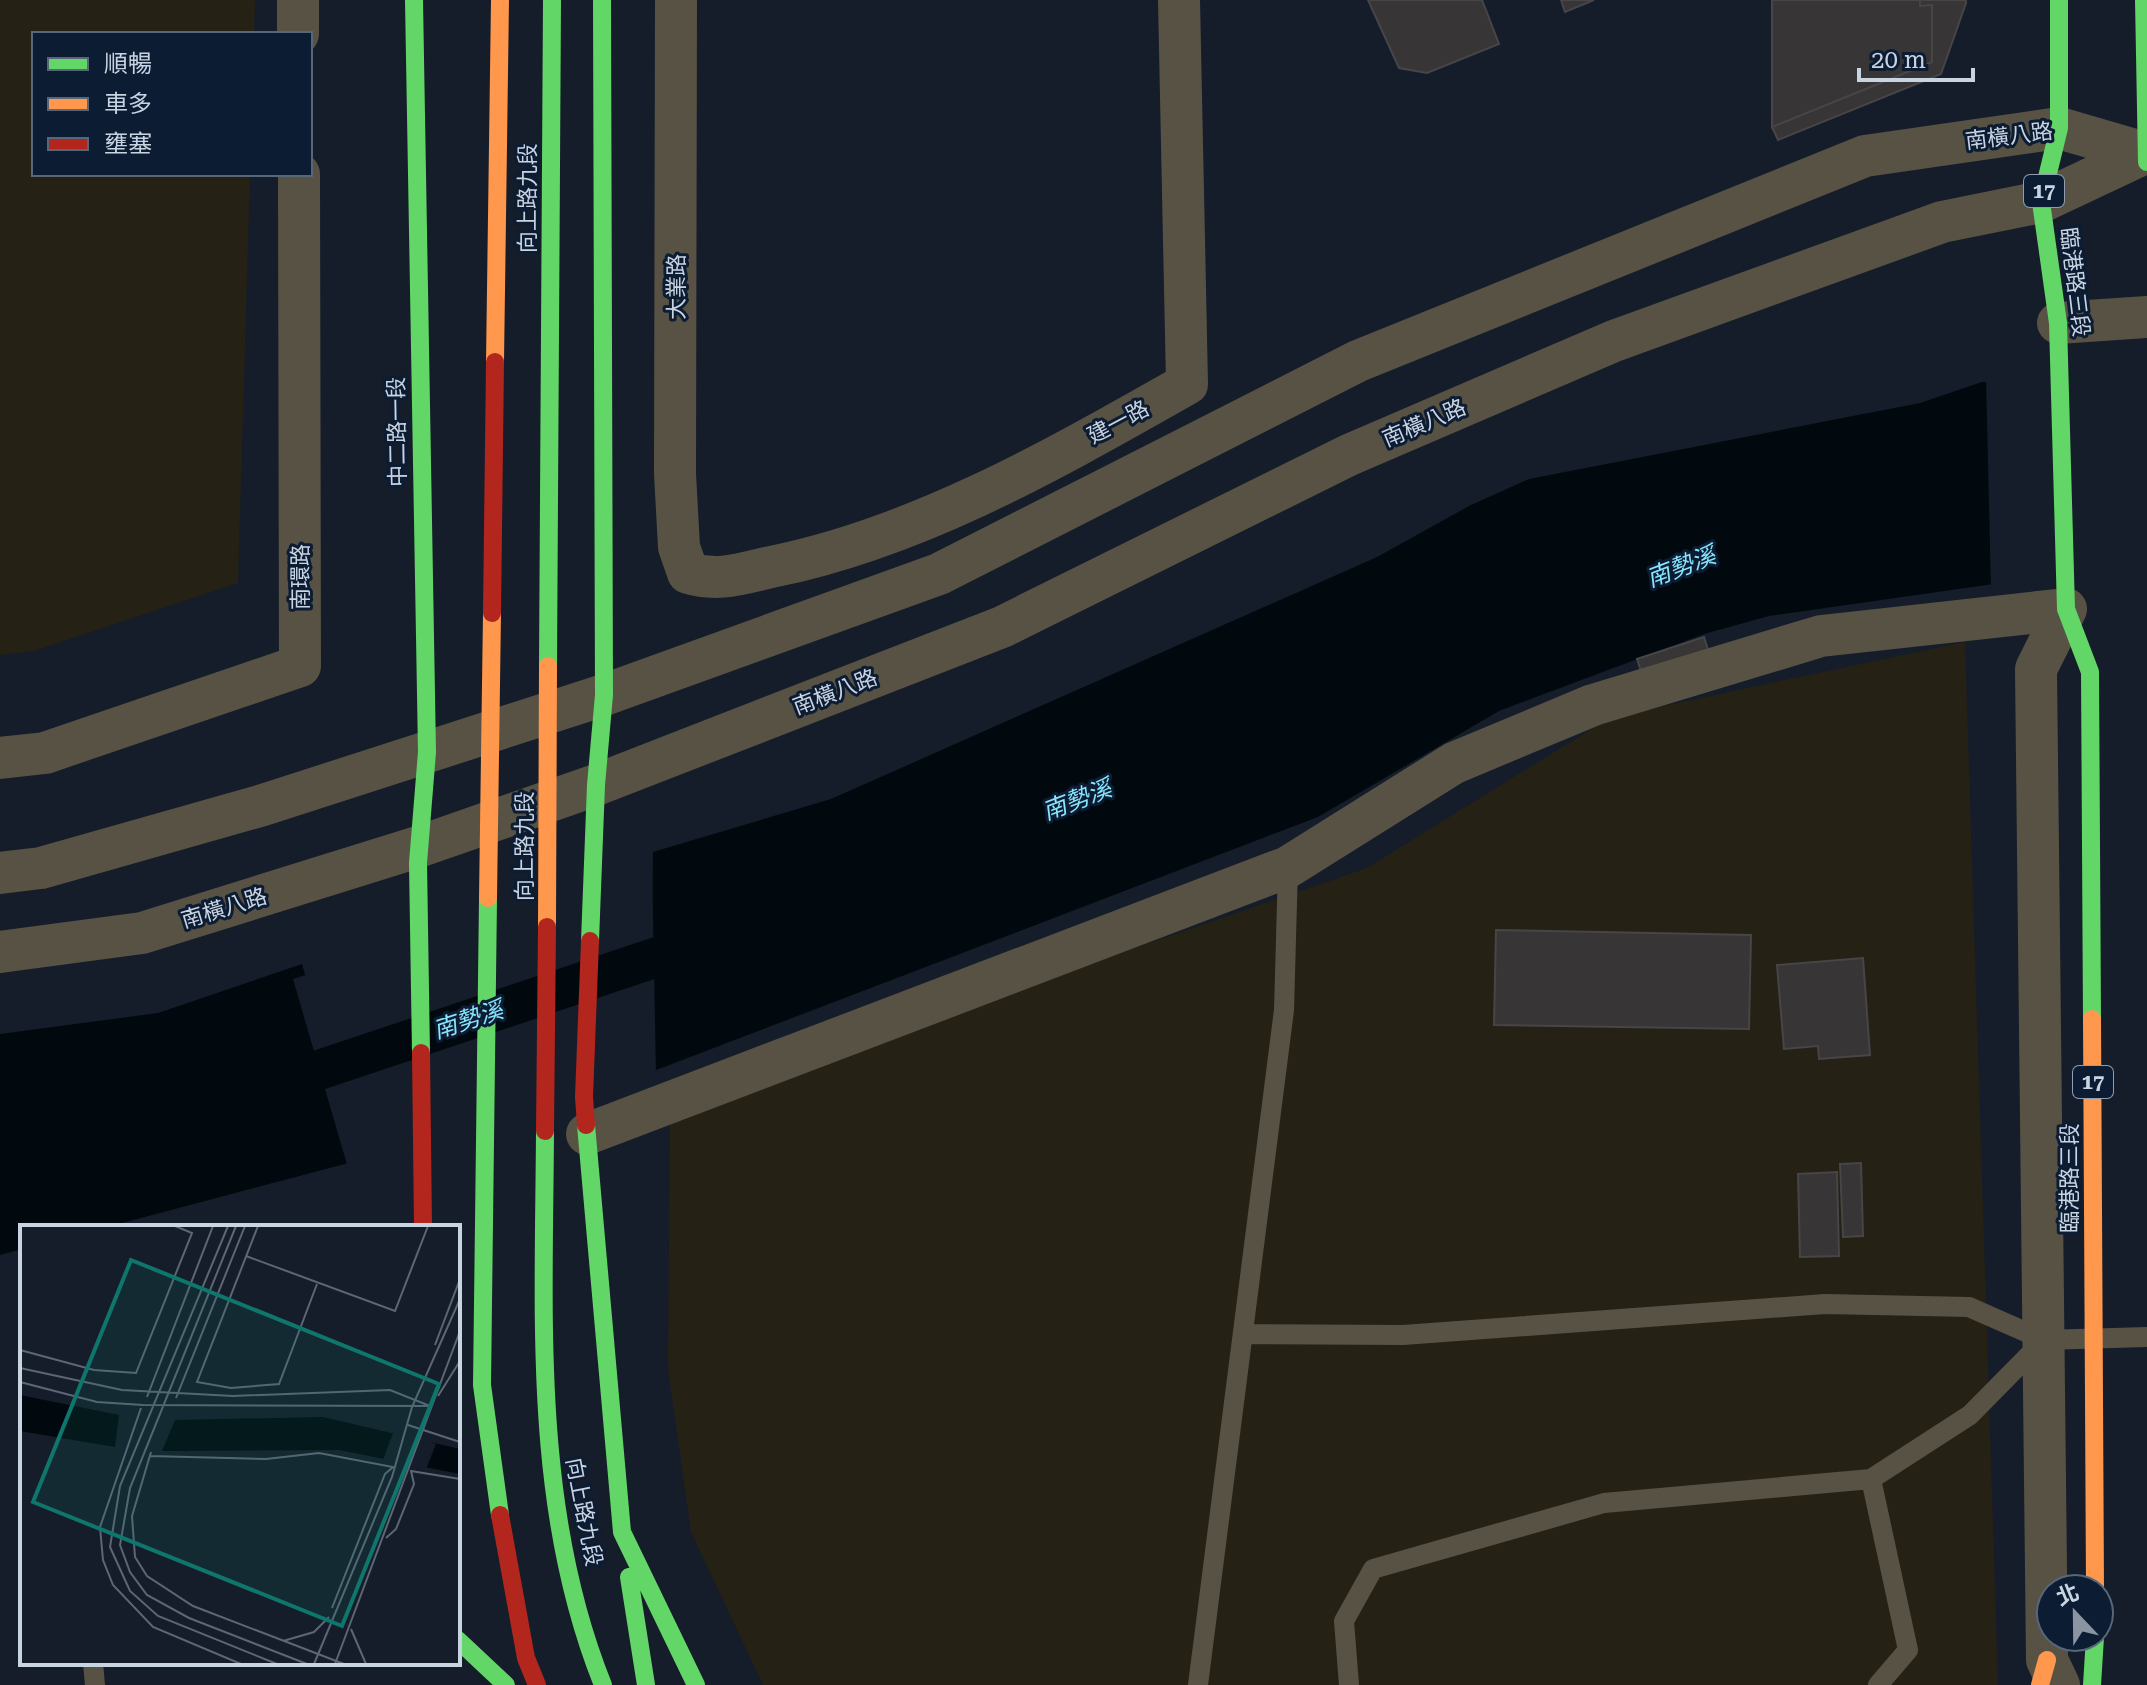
<svg xmlns="http://www.w3.org/2000/svg" width="2147" height="1685" viewBox="0 0 2147 1685" font-family="'Roboto Serif','Noto Sans TC',serif">
<style>
.industrial{fill:#262115}
.water{fill:#02090e}
.pier{fill:#151d2a}
.lines{fill:none;stroke-linecap:round;stroke-linejoin:round}
.canal{stroke:#02090e;stroke-width:40}
.building{fill:#383536;stroke:#474548;stroke-width:2}
.lane{stroke:#585244;stroke-width:20}
.street{stroke:#585244;stroke-width:42}
.fast{stroke:#63d668;stroke-width:18}
.slow{stroke:#ff974d;stroke-width:18}
.jam{stroke:#b3261e;stroke-width:18}
.labels{text-anchor:middle;dominant-baseline:central;stroke-width:6;stroke-linejoin:round;paint-order:stroke}
.shield{fill:#0c1c33;stroke:#909dae;stroke-width:2}
.shield-label{font-size:20px;font-weight:bold;fill:#c9d4e3}
.street-label{font-size:22px;fill:#c9d4e3;stroke:#0c1c33}
.water-label{font-size:24px;font-style:italic;fill:#88e6fe;stroke:#0c1c33}
.inset-road{fill:none;stroke:#5d6674;stroke-width:2}
.view{fill:#0f766e;fill-opacity:0.15;stroke:#0f766e;stroke-width:4}
.inset-edge{fill:none;stroke:#c9d4e3;stroke-width:4}
</style>
<rect width="100%" height="100%" fill="#151d2a"/>
<!-- industrial -->
<path class="industrial" d="M0,0H255L254,34H34V174H250L238,583L34,651L0,655Z
M1965,642L1998,1685H763L691,1532L668,1369L670,1109L1367,868L1611,717Z"/>
<!-- water -->
<path class="water" d="M2147,379V562L1769,616L1704,634L1499,711L1318,817L651,1072L653,852L831,799L1377,557L1469,506L1529,479L1920,403L1982,382Z
M302,964L360,1160L107,1227H22V1249L0,1255V1034L158,1013Z"/>
<!-- pier -->
<path class="pier" d="M2147,375V564L1991,589L1986,378Z
M652,869L656,1074L651,1076L647,1072L649,870Z
M309,974L364,1160L362,1164L348,1168L293,979Z"/>
<g class="lines">
<!-- canal -->
<path class="canal" d="M280,1083L705,941"/>
</g>
<!-- building -->
<path class="building" d="M1368,0H1482L1499,44L1427,73L1399,68Z
M1561,0H1594L1565,12Z
M1772,0H1966V3L1941,74L1778,140L1772,127Z
M1772,0H1920V6L1932,5V62L1772,127Z
M1704,637L1710,656L1643,677L1637,659Z
M1496,930L1751,935L1749,1029L1494,1025Z
M1863,958L1870,1055L1819,1059L1818,1046L1784,1049L1777,965Z
M1861,1163L1863,1236L1843,1237L1840,1164Z
M1837,1172L1839,1256L1800,1257L1798,1174Z"/>
<g class="lines">
<!-- lane -->
<path class="lane" d="M1243,1334L1403,1335L1825,1304L1969,1307L2044,1340L2147,1337
M1871,1479L1908,1650L1878,1685
M93,1663L95,1685
M1198,1685L1284,1010L1288,867
M1349,1685L1344,1621L1373,1569L1604,1503L1871,1479L1970,1415L2041,1343"/>
<!-- street -->
<path class="street" d="M298,0V34
M676,0L675,474L679,547L688,573C718,582 740,574 771,567C920,537 1056,458 1187,384L1179,0
M2058,323L2147,317
M0,758L45,753L300,666L299,174
M0,873L41,868L263,805L604,695L939,574L1358,361L1865,156L2059,128L2145,153
M0,952L142,933L421,846L596,785L1002,627L1349,455L1614,341L1942,222L2041,202L2145,153
M587,1134L1288,867L1454,763L1593,705L1821,636L2066,609
M2059,1685L2047,1660L2036,669L2066,609"/>
<!-- fast -->
<path class="fast" d="M414,0L427,752L418,863L421,1053
M2059,0V128L2041,202L2058,323L2066,609L2090,672L2092,1019
M2144,0L2147,162
M548,666L552,0
M488,898L482,1385L500,1515
M590,941L596,785L604,695L602,0
M586,1125L622,1532L696,1685
M545,1131C544,1317 532,1509 603,1685
M629,1577L646,1685
M458,1640L506,1685
M2092,1685L2095,1637"/>
<!-- slow -->
<path class="slow" d="M495,362L500,0
M488,898L492,613
M547,927L548,666
M2092,1019L2095,1589
M2040,1685L2047,1660"/>
<!-- jam -->
<path class="jam" d="M492,613L495,362
M421,1053L423,1227
M586,1125L584,1097L590,941
M545,1131L547,927
M500,1515L526,1658L537,1685"/>
</g>
<g class="labels">
<!-- shield labels -->
<g class="shield">
<rect x="2024" y="175" width="40" height="32" rx="6"/>
<rect x="2073" y="1066" width="40" height="32" rx="6"/>
</g>
<g class="shield-label">
<text x="2044" y="191">17</text>
<text x="2093" y="1082">17</text>
</g>
<!-- street labels -->
<g class="street-label">
<text transform="translate(2009 136) rotate(-7)">南橫八路</text>
<text transform="translate(527 198) rotate(-90)">向上路九段</text>
<text transform="translate(2075 282) rotate(83)">臨港路三段</text>
<text transform="translate(676 287) rotate(-90)">大業路</text>
<text transform="translate(1118 422) rotate(-28)">建一路</text>
<text transform="translate(1424 423) rotate(-23)">南橫八路</text>
<text transform="translate(397 432) rotate(-91)">中二路一段</text>
<text transform="translate(300 577) rotate(-90)">南環路</text>
<text transform="translate(835 692) rotate(-21)">南橫八路</text>
<text transform="translate(524 846) rotate(-90)">向上路九段</text>
<text transform="translate(224 908) rotate(-17)">南橫八路</text>
<text transform="translate(2069 1178) rotate(-90)">臨港路三段</text>
<text transform="translate(584 1512) rotate(79)">向上路九段</text>
</g>
<!-- water labels -->
<g class="water-label">
<text transform="translate(1681 567) rotate(-21)">南勢溪</text>
<text transform="translate(1077 800) rotate(-21)">南勢溪</text>
<text transform="translate(468 1020) rotate(-18)">南勢溪</text>
</g>
</g>
<!-- overview -->
<g transform="translate(20 1225)">
<rect width="440" height="440" fill="#151d2a"/>
<path d="M0,170L99,190L95,222L0,206ZM303,192L440,224V249L319,225L142,226L155,195Z" fill="#02090e"/>
<path d="M375,203L416,219L406,244L363,235Z" fill="#151d2a"/>
<path class="inset-road" d="M208,1L100,261L90,322L110,366L138,391L257,439M216,1L110,263L100,320L110,347L127,370L169,393L287,439M238,1L177,157L211,163L259,159L297,59M226,31L375,86L408,1M415,120L440,54M0,125L74,145L116,148L172,8L155,1M0,143L102,165L213,171L370,165L410,181M0,157L77,177L123,180L410,181M418,171L440,136M127,172L193,1M156,173L225,1M121,183L80,302L83,335L93,360L133,402L221,439M388,200L440,217M131,227L112,291L115,332L127,351L173,381L324,439M130,231L246,234L299,228L373,242L365,249L312,383M366,313L376,304L394,259L391,246L440,254M331,404L346,439M263,416L294,407L309,392M294,439L372,252L392,182L440,74M315,439L440,106"/>
<path class="view" d="M111,35L419,159L322,401L13,277Z"/>
<rect width="440" height="440" class="inset-edge"/>
</g>
<!-- legend -->
<rect x="32" y="32" width="280" height="144" fill="#0c1c33" stroke="#586679" stroke-width="2"/>
<rect x="48" y="58" width="40" height="12" fill="#63d668" stroke="#586679" stroke-width="2"/>
<text x="104" y="72" font-size="24" fill="#c9d4e3">順暢</text>
<rect x="48" y="98" width="40" height="12" fill="#ff974d" stroke="#586679" stroke-width="2"/>
<text x="104" y="112" font-size="24" fill="#c9d4e3">車多</text>
<rect x="48" y="138" width="40" height="12" fill="#b3261e" stroke="#586679" stroke-width="2"/>
<text x="104" y="152" font-size="24" fill="#c9d4e3">壅塞</text>
<!-- north arrow -->
<g transform="translate(2075 1613) rotate(338)"><circle r="38" fill="#0c1c33" stroke="#586679" stroke-width="2"/>
<path d="M0-6L14 30L0 20L-14 30Z" fill="#8a94a2"/>
<text y="-12" font-size="22" font-weight="bold" text-anchor="middle" fill="#c9d4e3">北</text>
</g>
<!-- scale -->
<path d="M1859 68v12h114v-12" fill="none" stroke="#c9d4e3" stroke-width="4"/>
<text x="1871" y="68" font-size="24" fill="#c9d4e3" stroke="#0c1c33" stroke-width="6" paint-order="stroke">20 m</text>
</svg>
